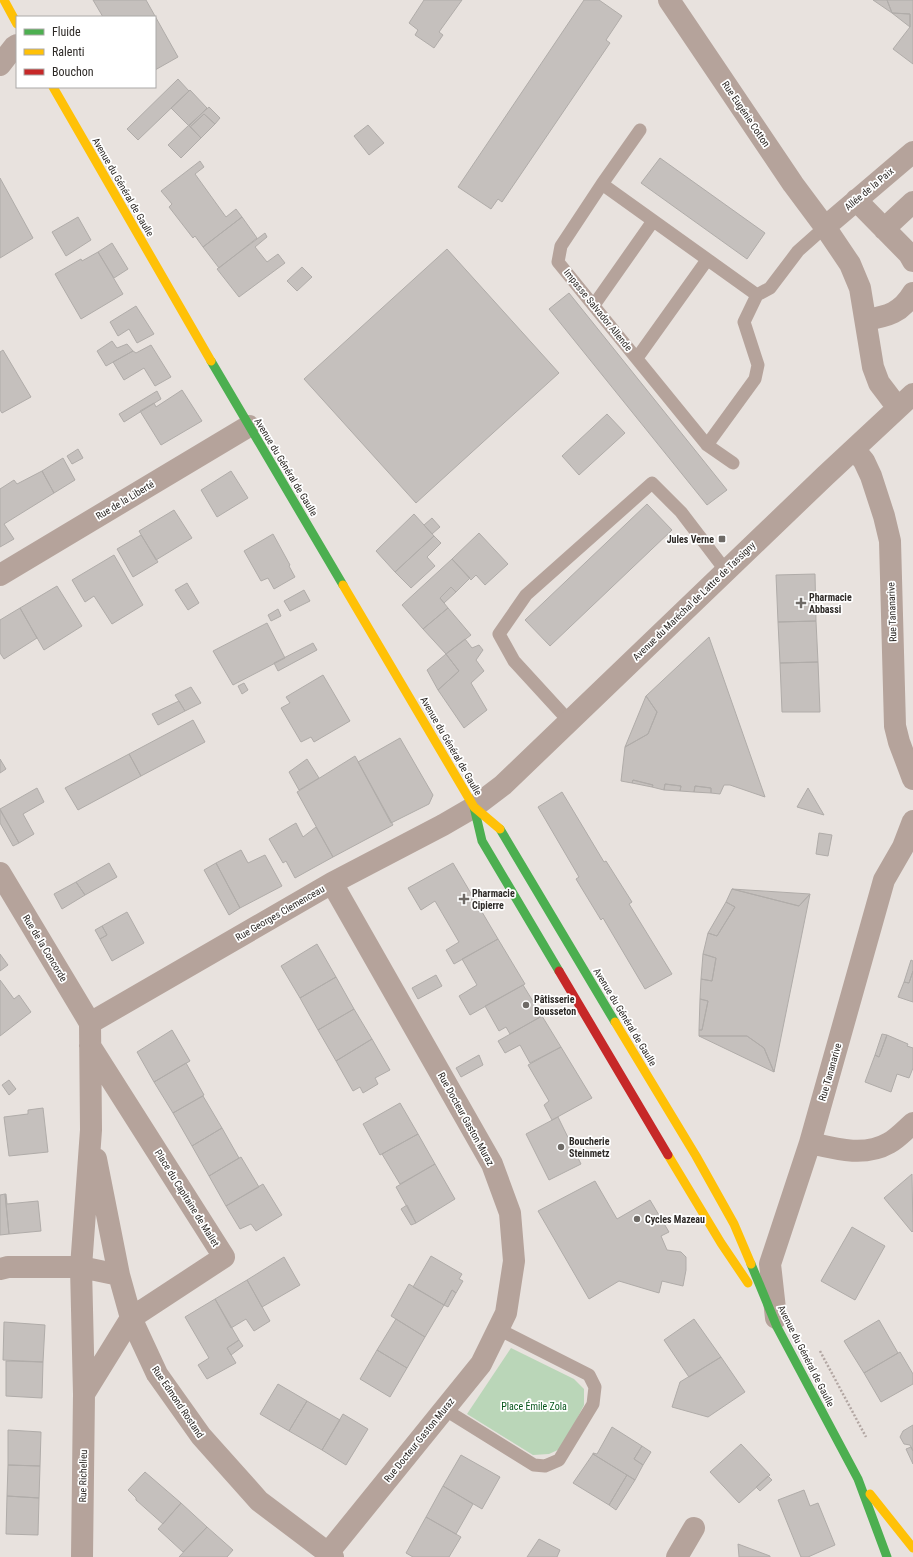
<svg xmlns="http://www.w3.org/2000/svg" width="913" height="1557" viewBox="0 0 913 1557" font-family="'Roboto Condensed',sans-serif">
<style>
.green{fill:#bad6b8}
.building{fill:#c5c0bd;stroke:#b0aca9}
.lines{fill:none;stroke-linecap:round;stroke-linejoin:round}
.path{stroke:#b2a6a2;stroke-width:2.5;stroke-dasharray:2 2;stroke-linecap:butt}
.lane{stroke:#b5a39b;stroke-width:13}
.street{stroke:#b5a39b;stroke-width:22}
.fast{stroke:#4caf50;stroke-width:9}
.slow{stroke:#ffc107;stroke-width:9}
.jam{stroke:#c62828;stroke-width:9}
.poi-dot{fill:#6e6a66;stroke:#fff;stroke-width:1.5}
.labels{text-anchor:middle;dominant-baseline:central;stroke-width:3.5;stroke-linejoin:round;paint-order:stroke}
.street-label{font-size:10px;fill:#2d2926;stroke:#fff}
.poi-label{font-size:10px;font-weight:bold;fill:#2d2926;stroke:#fff;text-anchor:start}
.park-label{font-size:10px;fill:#07561c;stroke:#fff}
</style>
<rect width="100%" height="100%" fill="#e8e2de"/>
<!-- green -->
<path class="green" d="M511,1348L574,1379L584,1389V1405L562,1448L549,1454L533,1455L467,1414Z"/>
<!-- building -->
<path class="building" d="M93,0H146L178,57L155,70V17H103Z
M424,0H462L439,32L443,35L434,48L415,35L418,30L409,23Z
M584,0H599L622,16L606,40L610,43L502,202L498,199L491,209L458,187Z
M873,0H887L892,13Z
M887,0H913V64L893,49L910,27V14L892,13Z
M892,13L910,14V27Z
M178,79L189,91L138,140L127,129Z
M190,90L207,108L189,126L171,108Z
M209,107L220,118L215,124L204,114L190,127L189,125Z
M204,114L215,124L201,138L190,127Z
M189,125L201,138L181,158L168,145Z
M368,125L384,143L369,155L354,136Z
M660,158L765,233L747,259L641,183Z
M200,161L204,167L195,174L226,217L236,209L242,217L203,247L195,236L193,238L169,207L172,204L161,191Z
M0,178L33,238L0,258Z
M78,217L91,240L66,256L52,232Z
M242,217L257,238L219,268L203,247Z
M265,233L267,237L255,247L267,262L278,254L285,263L239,297L217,269Z
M112,243L128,269L114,278L98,252Z
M447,249L559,373L416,503L304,379Z
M98,252L123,294L81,319L55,274L81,259L82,261Z
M302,267L312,277L297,291L287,281Z
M569,293L727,490L707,505L549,309Z
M136,306L154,334L137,343L129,329L118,336L110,322Z
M112,341L117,348L127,344L133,351L106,366L97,351Z
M151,345L171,377L155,386L144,368L124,380L113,362L133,351L136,353Z
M3,350L31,397L2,413L0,410V352Z
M182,390L202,421L161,445L140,411L154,403L156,407Z
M157,391L161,399L124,422L119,414Z
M607,414L625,433L579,475L562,456Z
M78,449L83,458L72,464L67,456Z
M63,458L75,480L54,493L42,471Z
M42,471L54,493L4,524L14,539L0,547V489L14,480L17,484Z
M231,471L248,498L217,517L201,490Z
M647,504L672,530L550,646L525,620Z
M174,510L192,538L156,560L139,531Z
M414,514L434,536L395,572L376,551Z
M432,518L440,527L432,534L424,525Z
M479,533L508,564L485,585L476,575L471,580L452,559Z
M273,534L290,565L289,566L295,577L274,589L268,578L261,581L244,551Z
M141,535L158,562L133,577L117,549Z
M434,536L441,543L427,557L435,566L411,588L395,572Z
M114,555L143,605L112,624L94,596L85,602L72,580Z
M452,559L470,578L456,592L451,587L440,598L448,608L423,629L402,605Z
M815,574L816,621L778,622L776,575Z
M187,583L199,603L188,610L175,590Z
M57,586L82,626L44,650L20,608Z
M451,587L456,592L444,603L440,598Z
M304,590L310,601L290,611L284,601Z
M20,608L37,638L4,659L0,653V620Z
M448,608L471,635L446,654L423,629Z
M278,609L281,616L271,621L268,615Z
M816,621L818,662L780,663L778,622Z
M267,623L285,658L233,685L213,651Z
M709,637L765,797L730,785H724L720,794L711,793V788L695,786L694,792L680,791L681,786L665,784L664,790L652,787L653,785L633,780L632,783L621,781L625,747L648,734L657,712L646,696Z
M465,639L472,648L479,645L483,650L476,660L484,671L471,683L487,710L464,728L438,690L459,671L446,654Z
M313,643L317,650L278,671L274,663Z
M446,654L459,671L438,690L427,670Z
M818,662L820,712H782L780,663Z
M323,675L350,721L314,742L311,737L301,742L281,708L290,703L286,697Z
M244,683L248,690L242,694L238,686Z
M191,687L201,703L185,711L175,695Z
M646,696L657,712L648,734L625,747Z
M179,701L185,711L158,725L152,714Z
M193,720L205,742L141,776L129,754Z
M400,738L433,795L429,804L391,823L358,762Z
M129,754L141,776L78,810L65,788Z
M355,756L393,825L333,857L297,792Z
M0,759L6,769L0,773Z
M307,759L319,778L299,790L289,772Z
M633,780L653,785L652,787L632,783Z
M665,784L681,786L680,791L664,790Z
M695,786L711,788V793L694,792Z
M37,788L44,802L23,814L34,834L19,843L0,809Z
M808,788L824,815L797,807Z
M562,792L604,862L606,861L632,902L629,904L672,974L645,989L603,918L601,920L576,879L579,877L538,807Z
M0,810L19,843L13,846L0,823Z
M296,823L303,837L316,827L333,857L295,878L286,861L283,863L269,839Z
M819,833L832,835L828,856L816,854Z
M241,850L248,863L265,855L282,886L240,908L216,863Z
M109,863L117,877L85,895L76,882Z
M216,863L240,908L229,915L204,870Z
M453,863L498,939L454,964L446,950L459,942L435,901L421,910L408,888Z
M76,882L85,895L62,909L54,894Z
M732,889L799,906L810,894L774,1072L764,1048L747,1036H699V1030H702L708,1001L700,999L701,979L712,981L716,958L703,954L708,933L717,936L735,907L726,902Z
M732,889L810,894L799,906Z
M726,902L735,907L717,936L708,933Z
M127,912L144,943L112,961L100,939L107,935L102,926Z
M102,926L107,935L100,939L95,930Z
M498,939L525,984L470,1015L459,996L477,985L462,959Z
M317,944L336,977L300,998L281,966Z
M0,954L8,965L0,971Z
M703,954L716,958L712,981L701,979Z
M911,960L913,961V971L909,983L904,982Z
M913,971V1002L898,997L904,982L909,983Z
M436,975L442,986L418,999L412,988Z
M336,977L354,1009L318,1030L300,998Z
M0,980L14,999L19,995L31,1012L0,1036Z
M523,985L542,1016L510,1034L506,1027L499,1031L485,1006Z
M700,999L708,1001L702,1030H699Z
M354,1009L372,1039L336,1061L318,1030Z
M542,1016L561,1047L530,1063L520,1045L505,1053L498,1041Z
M172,1030L190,1061L154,1082L137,1052Z
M882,1034L887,1035L879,1057L875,1055Z
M887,1035L908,1044L907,1046L913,1048V1068L909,1078L897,1074L891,1092L865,1082L875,1055L879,1057Z
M699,1036H747L764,1048L774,1072Z
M372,1039L390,1070L375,1078L378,1084L363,1093L360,1087L353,1091L336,1061Z
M561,1047L592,1098L552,1120L544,1105L549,1101L528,1065Z
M479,1055L483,1065L461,1077L456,1068Z
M186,1063L204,1095L173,1113L154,1082Z
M9,1080L16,1089L9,1095L2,1085Z
M203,1096L222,1128L192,1146L173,1113Z
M400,1103L418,1134L380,1155L363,1124Z
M43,1108L48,1152L9,1156L4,1117L28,1114V1110Z
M558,1117L581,1164L549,1180L526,1134Z
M222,1128L239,1158L209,1176L192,1146Z
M418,1134L435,1164L400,1184L382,1154Z
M241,1157L259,1187L226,1206L209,1176Z
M435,1164L455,1199L416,1223L396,1187Z
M912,1174L913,1231L912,1232L884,1198Z
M595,1181L617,1219L650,1200L669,1232L661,1236L667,1250L681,1252L686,1257V1270L683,1286L662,1281L659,1293L619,1281L589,1299L538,1211Z
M263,1184L282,1215L256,1231L251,1224L240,1229L226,1206Z
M5,1194L9,1234L0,1235V1195Z
M5,1194H6L7,1204L38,1201L41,1231L9,1234Z
M407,1205L416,1223L411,1225L401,1209Z
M852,1227L885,1246L855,1300L821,1281Z
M431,1256L462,1274L459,1279L463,1281L456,1293L452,1290L444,1305L413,1287Z
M284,1257L300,1285L262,1307L247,1280Z
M247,1280L270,1321L254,1331L246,1319L231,1328L215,1299Z
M409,1284L444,1305L425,1337L391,1316Z
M452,1290L456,1293L448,1307L444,1305Z
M215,1299L239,1340L227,1348L236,1363L207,1379L198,1365L209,1358L185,1317Z
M396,1319L425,1337L407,1368L377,1350Z
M694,1319L721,1357L689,1377L664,1340Z
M879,1320L898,1353L864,1373L844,1341Z
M4,1322L45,1325L43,1362L3,1360Z
M239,1340L243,1346L231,1355L227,1348Z
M377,1350L407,1368L390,1397L360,1379Z
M900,1352L913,1374V1384L881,1402L864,1373Z
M721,1357L745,1392L708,1417L672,1407L680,1382Z
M6,1361L43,1362L42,1398L6,1396Z
M278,1384L307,1401L289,1431L260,1414Z
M307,1401L340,1420L322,1450L289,1431Z
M343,1414L368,1429L346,1465L322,1450Z
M913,1425V1451L910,1445L904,1444L900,1437L903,1431Z
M612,1427L642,1446L634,1459L643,1465L635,1480L593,1454V1453L597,1454Z
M8,1430L41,1432L40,1466L8,1465Z
M741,1444L770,1475L739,1503L710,1472Z
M642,1446L651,1452L643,1465L634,1459Z
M911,1447L913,1451V1464L906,1449Z
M593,1454L627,1475L609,1505L573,1483Z
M461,1455L500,1477L482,1509L443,1486Z
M8,1465L40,1466L39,1498L7,1496Z
M145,1472L181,1503L163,1524L136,1500V1498L128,1490Z
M627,1475L635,1480L616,1510L609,1505Z
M768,1476L772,1480L760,1491L756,1487Z
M443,1486L473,1504L456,1534L426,1517Z
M804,1490L810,1506L818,1503L835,1545L808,1557H801L778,1500Z
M7,1496L39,1498L38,1535L6,1534Z
M181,1503L207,1527L183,1552L158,1529Z
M426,1517L461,1537L449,1557H413L406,1553Z
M207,1527L233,1550L227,1557H179Z
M539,1539L560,1550L557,1557H527Z
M738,1544L770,1556V1557H739Z"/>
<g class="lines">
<!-- path -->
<path class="path" d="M820,1351L866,1437"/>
<!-- lane -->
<path class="lane" d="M602,184L640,130
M757,295L602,184L561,246L558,262L707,445L755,379L758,365L744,322L757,295L770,288L798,251L825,227
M594,305L653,221
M637,358L707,260
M707,445L733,463
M569,721L514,661L499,634L526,595L652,483L681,512L726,571
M444,1409L534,1465L545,1466L559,1460L593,1404L595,1387L589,1375L498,1329"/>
<!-- street -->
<path class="street" d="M669,0L793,184L825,227L850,264L860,288L873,367L879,383L898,408
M0,65L14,47L17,45
M856,200L909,254L913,261
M825,227L913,152
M884,229L913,202
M866,320C888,316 901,313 913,293
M854,449L864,461L871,476L884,516L890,541L895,726L899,742L913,779
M0,575L249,426
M0,873L90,1023L91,1130L81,1267L84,1394L82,1557
M332,883L492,1164L510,1213L514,1261L506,1313L481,1364L328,1553L333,1557
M90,1023L332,883L443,825L474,807L503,785L825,476L913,394
M810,1143C836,1149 865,1157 889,1143C898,1138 906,1129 913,1123
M96,1159L119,1275
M0,1269L8,1267H81L119,1275L131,1318L157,1374L201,1436L259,1501L328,1553
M776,1318L770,1264L810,1143L884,880L903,847L913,821
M84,1394L131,1318L224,1257L90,1046
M677,1557L694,1528"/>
<!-- fast -->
<path class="fast" d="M211,361L343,585
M474,807L482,841L559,971
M500,829L615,1022
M751,1264L777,1327L858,1479L887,1557"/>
<!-- slow -->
<path class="slow" d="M4,0L17,24
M53,87L211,361
M343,585L474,807L500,829
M615,1022L696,1156L734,1224L751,1264
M668,1155L721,1243L748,1283
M870,1494L913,1548"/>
<!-- jam -->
<path class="jam" d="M559,971L668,1155"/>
</g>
<!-- markers -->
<g class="poi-dot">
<rect x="718" y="535" width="8" height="8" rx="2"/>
<path d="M799 597h4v4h4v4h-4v4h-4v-4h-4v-4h4z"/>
<path d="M462 893h4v4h4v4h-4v4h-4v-4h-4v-4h4z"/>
<circle cx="526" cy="1005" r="4"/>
<circle cx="561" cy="1147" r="4"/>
<circle cx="637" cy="1219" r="4"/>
</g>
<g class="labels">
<!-- street labels -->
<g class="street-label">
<text transform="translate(746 114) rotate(56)">Rue Eugénie Cotton</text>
<text transform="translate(123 187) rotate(60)">Avenue du Général de Gaulle</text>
<text transform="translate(869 189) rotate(-40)">Allée de la Paix</text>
<text transform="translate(598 310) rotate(51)">Impasse Salvador Allende</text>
<text transform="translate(286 467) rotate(59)">Avenue du Général de Gaulle</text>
<text transform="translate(125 500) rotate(-31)">Rue de la Liberté</text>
<text transform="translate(694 601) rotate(-44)">Avenue du Maréchal de Lattre de Tassigny</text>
<text transform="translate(892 612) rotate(-92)">Rue Tananarive</text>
<text transform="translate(451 746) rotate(60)">Avenue du Général de Gaulle</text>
<text transform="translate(280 913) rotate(-30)">Rue Georges Clemenceau</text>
<text transform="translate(45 948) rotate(59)">Rue de la Concorde</text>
<text transform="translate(625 1017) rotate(59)">Avenue du Général de Gaulle</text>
<text transform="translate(830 1072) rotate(-74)">Rue Tananarive</text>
<text transform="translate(466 1119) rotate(61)">Rue Docteur Gaston Muraz</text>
<text transform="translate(187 1198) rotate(58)">Place du Capitaine de Mallet</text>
<text transform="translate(806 1356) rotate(63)">Avenue du Général de Gaulle</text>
<text transform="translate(178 1402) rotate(56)">Rue Edmond Rostand</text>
<text transform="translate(419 1440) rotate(-51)">Rue Docteur Gaston Muraz</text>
<text transform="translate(83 1476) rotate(-89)">Rue Richelieu</text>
</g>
<!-- poi labels -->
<g class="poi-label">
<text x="714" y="539" text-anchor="end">Jules Verne</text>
<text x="809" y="597">Pharmacie<tspan x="809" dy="12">Abbassi</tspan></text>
<text x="472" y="893">Pharmacie<tspan x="472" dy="12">Cipierre</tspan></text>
<text x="534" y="999">Pâtisserie<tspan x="534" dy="12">Bousseton</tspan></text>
<text x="569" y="1141">Boucherie<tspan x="569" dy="12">Steinmetz</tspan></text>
<text x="645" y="1219">Cycles Mazeau</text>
</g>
<!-- park labels -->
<g class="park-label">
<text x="534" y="1406">Place Émile Zola</text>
</g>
</g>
<!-- legend -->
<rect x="16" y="16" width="140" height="72" fill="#ffffff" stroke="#aba9a8"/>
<rect x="24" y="29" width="20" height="6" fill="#4caf50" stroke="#aba9a8"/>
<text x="52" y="36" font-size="12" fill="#2d2926">Fluide</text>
<rect x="24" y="49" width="20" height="6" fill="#ffc107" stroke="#aba9a8"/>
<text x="52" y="56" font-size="12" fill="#2d2926">Ralenti</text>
<rect x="24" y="69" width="20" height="6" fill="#c62828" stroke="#aba9a8"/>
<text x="52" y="76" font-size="12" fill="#2d2926">Bouchon</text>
</svg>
